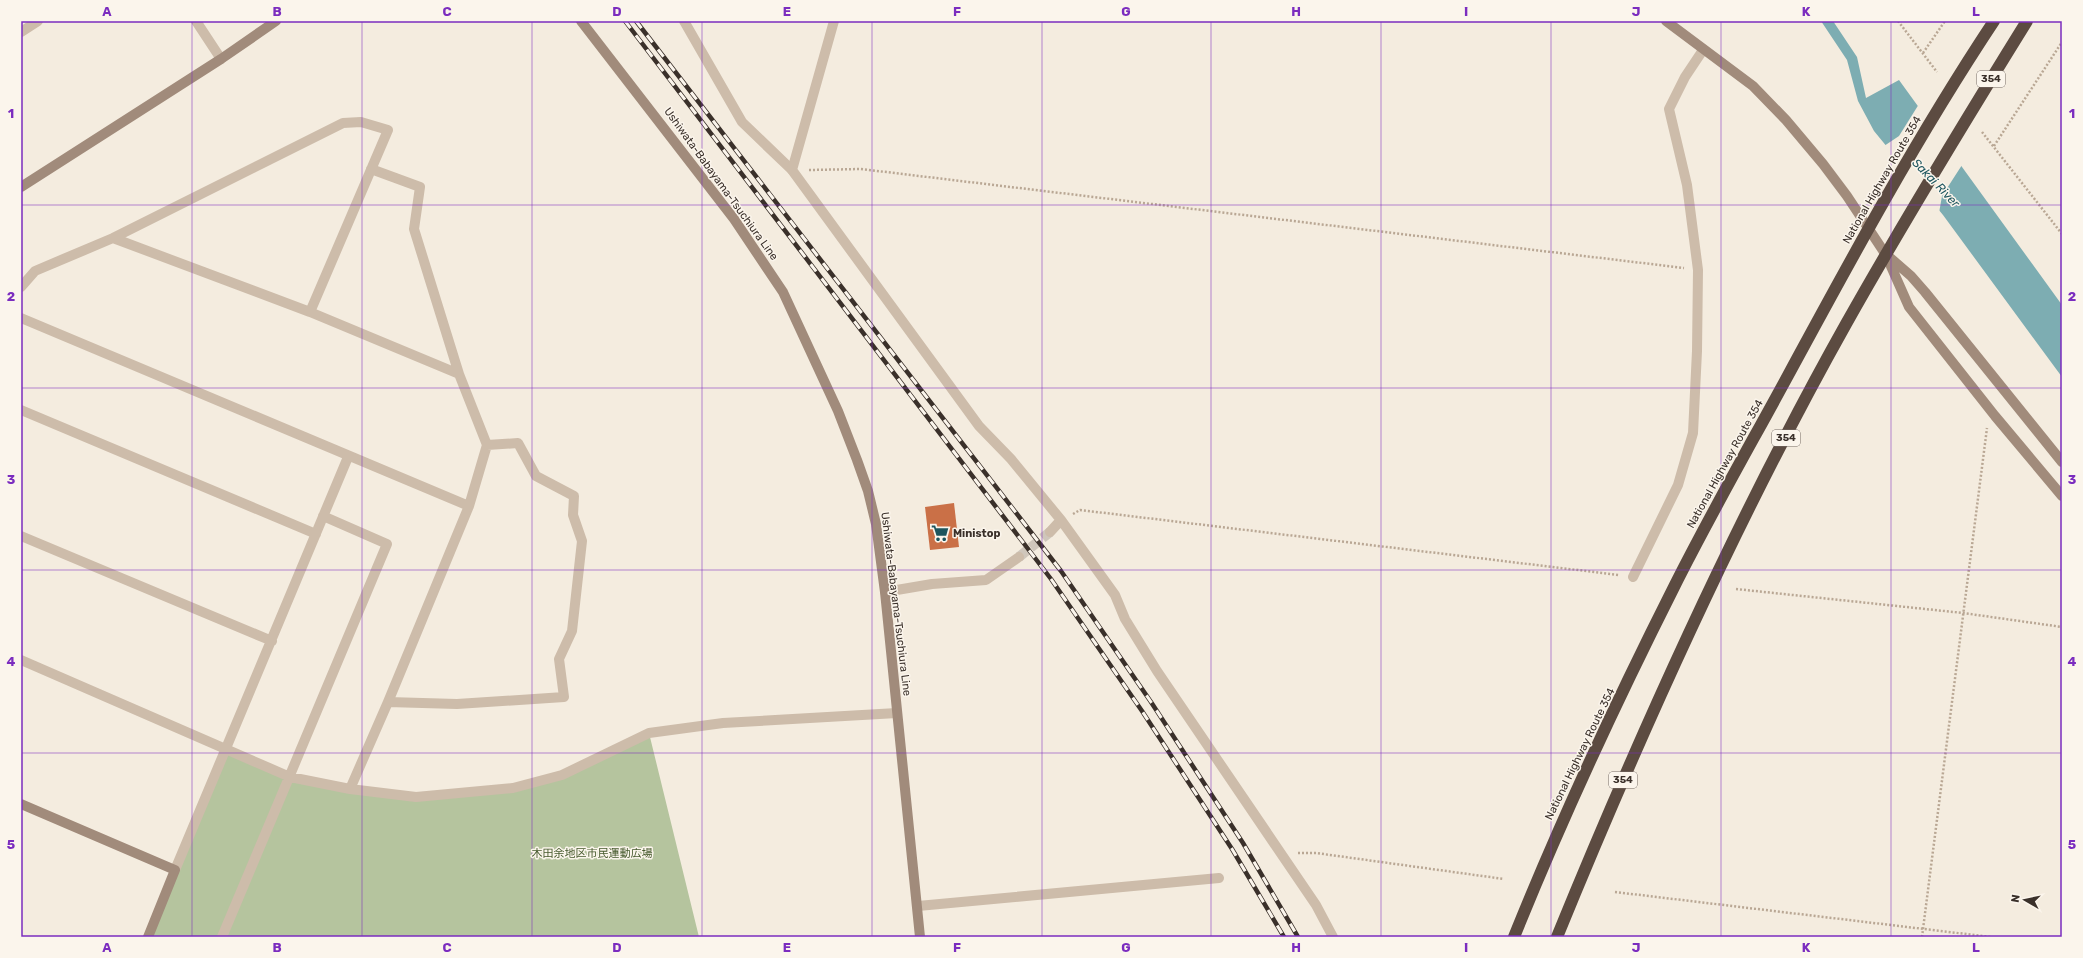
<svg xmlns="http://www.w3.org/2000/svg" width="2083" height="958" viewBox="0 0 2083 958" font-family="Rubik,'Noto Sans JP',sans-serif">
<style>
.green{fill:#b5c49e}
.water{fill:#7dadb2}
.pier{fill:#f4ecdf}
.building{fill:#ca7047}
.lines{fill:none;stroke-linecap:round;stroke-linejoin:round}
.street-tunnel{stroke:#cfc6bb;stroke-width:10;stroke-dasharray:10 5;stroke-linecap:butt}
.path{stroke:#b9a794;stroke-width:2.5;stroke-dasharray:2 2;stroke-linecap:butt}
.lane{stroke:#cdbcaa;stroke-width:10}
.street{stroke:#cdbcaa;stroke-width:10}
.secondary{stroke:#a18b7b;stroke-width:10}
.highway{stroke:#5c4b41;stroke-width:12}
.rail-casing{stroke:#3a302a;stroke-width:4.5}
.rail{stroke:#fbf5ec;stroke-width:3;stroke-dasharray:9;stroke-linecap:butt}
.grid{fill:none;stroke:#7b2cbf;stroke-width:1;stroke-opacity:0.55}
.labels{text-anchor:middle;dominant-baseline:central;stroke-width:3;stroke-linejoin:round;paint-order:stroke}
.shield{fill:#fbf5ec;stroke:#746b64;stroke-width:1}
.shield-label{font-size:10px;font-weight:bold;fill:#3a302a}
.street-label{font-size:11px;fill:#3a302a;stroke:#fbf5ec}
.poi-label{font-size:11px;font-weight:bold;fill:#3a302a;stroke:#fbf5ec;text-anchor:start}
.park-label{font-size:11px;fill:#465a2d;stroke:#fbf5ec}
.water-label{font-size:12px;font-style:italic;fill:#1d555e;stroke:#fbf5ec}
.neatline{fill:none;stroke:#7b2cbf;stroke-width:1.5}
.grid-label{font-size:13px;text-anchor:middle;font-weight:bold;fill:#7b2cbf}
</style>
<rect width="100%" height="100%" fill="#f4ecdf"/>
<!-- green -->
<path class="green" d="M649,733L699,937H148L226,748L290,777L416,797L513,788L562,775Z"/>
<!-- water -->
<path class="water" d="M1821,21H1833L1857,57L1866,98L1899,80L2062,305V377L1943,215L1874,131L1858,101L1847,60Z"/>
<!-- pier -->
<path class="pier" d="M1919,104L1962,165L1942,196L1939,213L1884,146L1899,136Z"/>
<!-- building -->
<path class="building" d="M954,503L959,547L930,550L925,507Z"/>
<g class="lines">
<!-- street-tunnel -->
<path class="street-tunnel" d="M1019,557L1050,532"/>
<!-- path -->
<path class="path" d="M1898,21L1937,72
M1923,53L1945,21
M1982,132L2062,234
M1994,146L2062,42
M809,170L861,169L1684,268
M1073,514L1080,510L1619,575
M1736,589L1963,613L2062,627
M1298,853H1316L1504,879
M1615,892L1991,937
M1922,937L1987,428"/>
<!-- lane -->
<path class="lane" d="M684,21L742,122L792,170"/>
<!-- street -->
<path class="street" d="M196,21L221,59
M834,21L792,170L979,426L1011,459L1061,520L1115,595L1125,619L1157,671L1316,905L1333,937
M21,32L38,21
M371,169L420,187L414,229L459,374
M113,238L310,312L459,374L487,445L469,506L388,702L350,789
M21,287L35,271L113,238L343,123L361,122L388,130L310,312
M21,318L469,506
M21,410L316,534
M1050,532L1061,520
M21,536L272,641
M1633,577L1678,485L1693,433L1697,351L1698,270L1687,185L1669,109L1685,77L1703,50
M885,592L932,584L986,580L1019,557
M21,660L290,777L350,789L416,797L513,788L562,775L649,733L723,723L897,713
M388,702L457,704L564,697L559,659L572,631L582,541L573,515L574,496L536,476L518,443L487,445
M175,870L348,457
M918,906L1219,878
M222,937L387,544L323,516"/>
<!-- secondary -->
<path class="secondary" d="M581,21L734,219L783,292L838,411L857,460L868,491L876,524L885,592L920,937
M1666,21L1753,86L1786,120L1823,164L1847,196L1886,255L1909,307L1995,416L2062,496
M21,187L221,59L276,21
M1888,256L1911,276L1925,292L2062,462
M21,804L175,870L148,937"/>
<!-- highway -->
<path class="highway" d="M1514,937C1562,818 1616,702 1674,587C1709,517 1748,449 1785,381C1851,259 1917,137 1994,21
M1557,937C1642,729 1736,520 1846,324C1904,221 1965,121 2027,21"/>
<!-- rail casing -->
<g class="rail-casing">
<path id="rail" d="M625,21L1051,579L1142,711L1232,849L1284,937
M636,21L1061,571L1151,702L1243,843L1298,937"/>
</g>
<!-- rail -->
<use href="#rail" class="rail"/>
</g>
<!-- grid -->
<path class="grid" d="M192,21V937M362,21V937M532,21V937M702,21V937M872,21V937M1042,21V937M1211,21V937M1381,21V937M1551,21V937M1721,21V937M1891,21V937M21,205H2062M21,388H2062M21,570H2062M21,753H2062"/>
<!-- icons -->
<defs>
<g id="supermarket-bare" transform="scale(1.38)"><path d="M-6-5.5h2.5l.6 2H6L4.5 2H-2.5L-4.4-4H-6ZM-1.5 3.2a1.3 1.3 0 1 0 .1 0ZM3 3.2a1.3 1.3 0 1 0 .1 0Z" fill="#1d555e" stroke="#fbf5ec" stroke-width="2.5" paint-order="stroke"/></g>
</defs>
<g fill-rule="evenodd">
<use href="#supermarket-bare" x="940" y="533"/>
</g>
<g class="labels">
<!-- shield labels -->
<g class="shield">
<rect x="1977" y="71" width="28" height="16" rx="3"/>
<rect x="1772" y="430" width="28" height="16" rx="3"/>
<rect x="1609" y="772" width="28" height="16" rx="3"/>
</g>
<g class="shield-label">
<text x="1991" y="79">354</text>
<text x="1786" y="438">354</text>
<text x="1623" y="780">354</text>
</g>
<!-- street labels -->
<g class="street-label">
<text transform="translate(1882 180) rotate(-60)">National Highway Route 354</text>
<text transform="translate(721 184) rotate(54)">Ushiwata-Babayama-Tsuchiura Line</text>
<text transform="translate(1725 464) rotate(-61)">National Highway Route 354</text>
<text transform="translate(896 604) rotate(83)">Ushiwata-Babayama-Tsuchiura Line</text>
<text transform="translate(1580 754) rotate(-64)">National Highway Route 354</text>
</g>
<!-- poi labels -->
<g class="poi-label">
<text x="953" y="533">Ministop</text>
</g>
<!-- park labels -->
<g class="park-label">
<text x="592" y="853">木田余地区市民運動広場</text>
</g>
<!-- water labels -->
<g class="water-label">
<text transform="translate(1936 183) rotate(46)">Sakai River</text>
</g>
</g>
<!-- border -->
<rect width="2083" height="958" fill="none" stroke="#fbf5ec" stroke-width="44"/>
<!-- north arrow -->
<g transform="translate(2025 900) rotate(279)" stroke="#fbf5ec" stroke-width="3" paint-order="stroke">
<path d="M0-3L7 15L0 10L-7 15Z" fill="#3a302a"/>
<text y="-6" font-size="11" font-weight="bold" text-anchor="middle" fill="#3a302a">N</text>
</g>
<rect x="22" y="22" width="2039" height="914" class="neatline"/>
<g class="grid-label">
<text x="107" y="16">A</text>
<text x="277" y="16">B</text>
<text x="447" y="16">C</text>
<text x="617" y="16">D</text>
<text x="787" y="16">E</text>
<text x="957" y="16">F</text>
<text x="1126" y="16">G</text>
<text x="1296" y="16">H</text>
<text x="1466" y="16">I</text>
<text x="1636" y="16">J</text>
<text x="1806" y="16">K</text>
<text x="1976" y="16">L</text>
<text x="11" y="118">1</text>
<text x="2072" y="118">1</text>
<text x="11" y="301">2</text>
<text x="2072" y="301">2</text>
<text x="11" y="484">3</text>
<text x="2072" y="484">3</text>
<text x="11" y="666">4</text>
<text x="2072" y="666">4</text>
<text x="11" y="849">5</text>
<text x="2072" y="849">5</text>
<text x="107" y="952">A</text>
<text x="277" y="952">B</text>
<text x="447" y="952">C</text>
<text x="617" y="952">D</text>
<text x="787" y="952">E</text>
<text x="957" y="952">F</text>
<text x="1126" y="952">G</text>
<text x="1296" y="952">H</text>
<text x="1466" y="952">I</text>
<text x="1636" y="952">J</text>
<text x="1806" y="952">K</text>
<text x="1976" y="952">L</text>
</g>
</svg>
